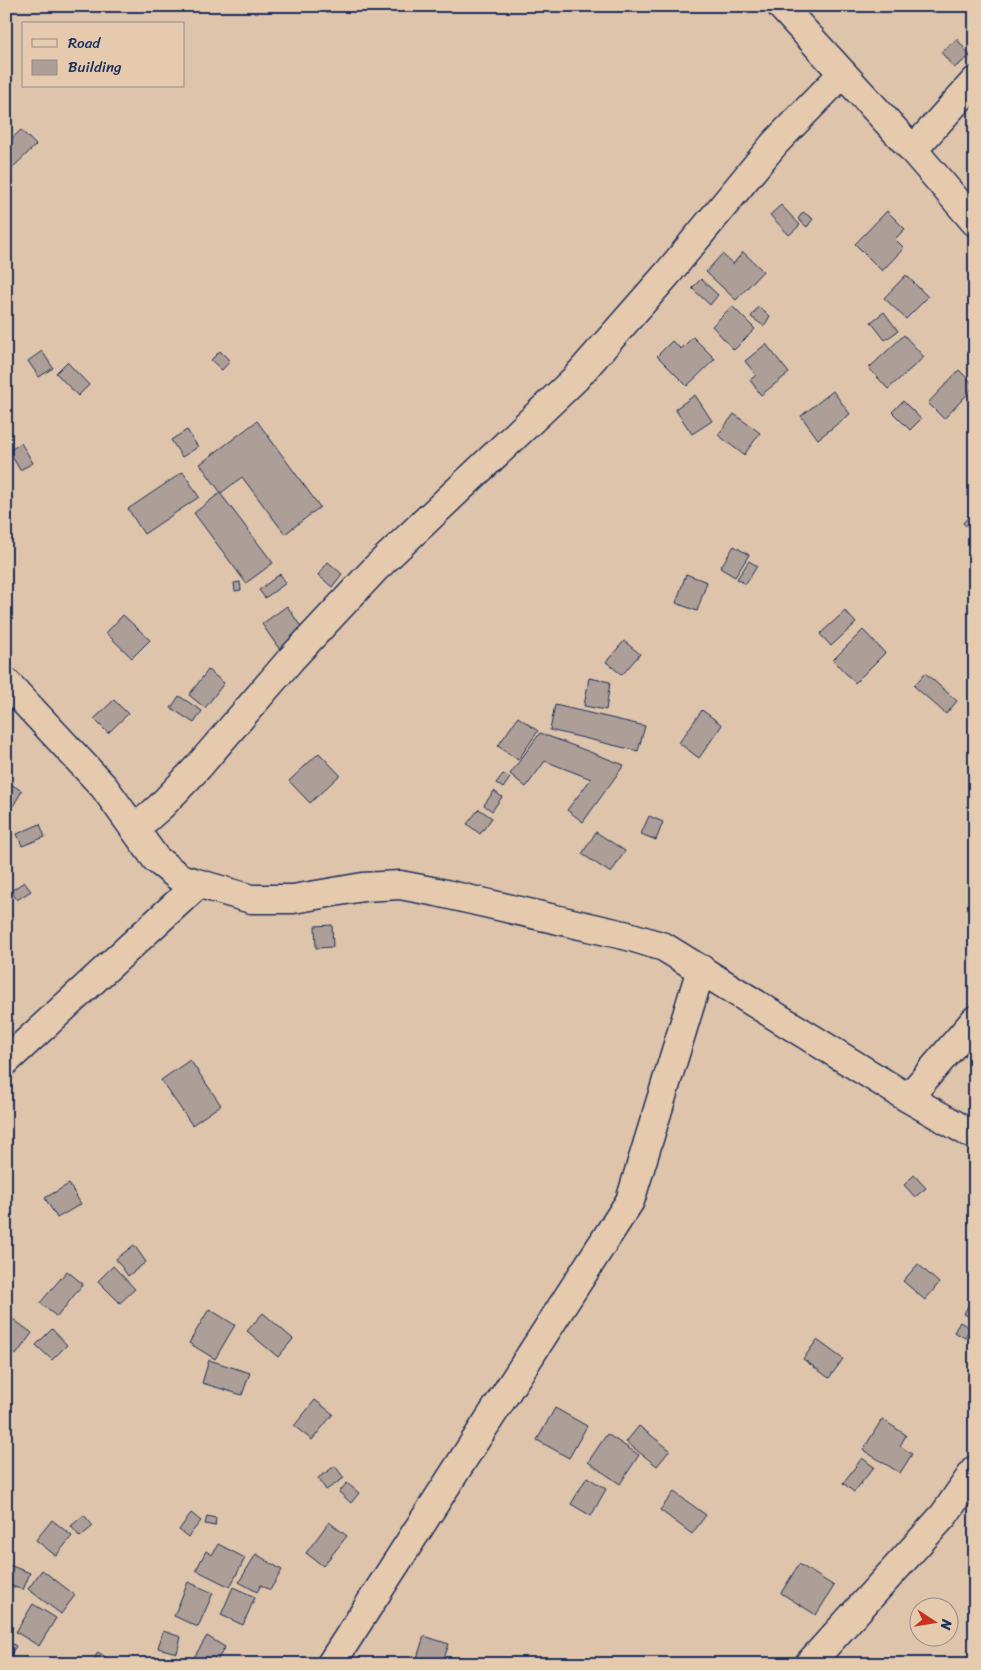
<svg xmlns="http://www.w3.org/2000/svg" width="981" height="1670" viewBox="0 0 981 1670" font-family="Sriracha,sans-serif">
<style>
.building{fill:#ad9f97;stroke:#1b2f5e}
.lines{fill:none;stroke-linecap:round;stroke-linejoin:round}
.street-casing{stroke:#1b2f5e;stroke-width:31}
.secondary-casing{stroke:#1b2f5e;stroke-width:31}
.street{stroke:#e5caad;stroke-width:28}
.secondary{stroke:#e5caad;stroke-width:28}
</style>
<rect width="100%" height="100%" fill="#ddc4aa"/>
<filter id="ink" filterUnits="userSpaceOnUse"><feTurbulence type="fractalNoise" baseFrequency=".02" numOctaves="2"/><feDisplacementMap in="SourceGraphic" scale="10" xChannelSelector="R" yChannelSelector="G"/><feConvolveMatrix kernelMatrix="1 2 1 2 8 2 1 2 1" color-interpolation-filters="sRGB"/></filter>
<g filter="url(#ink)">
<!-- building -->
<path class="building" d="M957,39L970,56L954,68L941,52Z
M21,130L36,145L10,170L6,166V144Z
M781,205L800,225L789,235L770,215Z
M887,211L905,229L895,239L904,248L882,271L855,244Z
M803,212L813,219L807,227L798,219Z
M743,252L763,271L736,300L706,272L722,254L733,264Z
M906,275L928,297L906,319L884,298Z
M701,279L718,295L710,305L692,288Z
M732,306L755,329L734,350L712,326Z
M758,307L770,316L764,326L751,317Z
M884,312L898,331L885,340L871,322Z
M904,335L924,357L888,389L869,368Z
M693,337L715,359L687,386L657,356L672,341L681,349Z
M766,344L789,373L761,395L750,380L756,375L745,361Z
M42,351L53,368L39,377L28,361Z
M220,351L230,361L222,370L211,360Z
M67,362L89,385L78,396L56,373Z
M959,370L975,386L944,419L928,403Z
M833,391L850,414L818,439L801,416Z
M695,395L712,421L692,434L675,409Z
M903,401L921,419L910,430L892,412Z
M734,414L760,433L744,455L718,435Z
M257,421L320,507L285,534L242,477L221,493L200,464Z
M187,430L198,447L182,457L171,440Z
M21,443L33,463L20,470L9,451Z
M183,472L199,497L144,534L128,509Z
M8,491L13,499L6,504V492Z
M220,493L273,563L246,583L194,513Z
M975,510V534L963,523Z
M734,546L749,555L735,577L720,568Z
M749,561L757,566L746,584L737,579Z
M328,562L342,574L332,587L318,575Z
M280,574L286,583L265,598L259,590Z
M686,574L707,582L697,611L676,603Z
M240,582L241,590L235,591L234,583Z
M287,606L307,636L282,653L262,624Z
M845,611L856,623L831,646L820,634Z
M123,615L150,640L132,658L106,633Z
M863,630L885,653L855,683L833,660Z
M624,641L640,654L622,675L606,662Z
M208,670L224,683L205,708L189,695Z
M925,673L957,701L946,714L914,686Z
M589,678L610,682L606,710L584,706Z
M179,696L202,711L194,723L171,708Z
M114,700L128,714L108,733L94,719Z
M555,705L645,726L638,751L550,730Z
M702,710L722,725L699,758L679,743Z
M518,717L538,731L518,760L498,746Z
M540,733L624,765L583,822L567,810L591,779L545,761L526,787L510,774Z
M319,753L340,775L310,803L289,781Z
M503,774L510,778L503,788L496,783Z
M6,781L22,791L13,806L6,802Z
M494,791L502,797L492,811L484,805Z
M479,809L492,818L480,834L467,824Z
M649,816L663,822L656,840L641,834Z
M40,824L45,837L22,846L17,834Z
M596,832L625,851L611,873L582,854Z
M24,882L31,891L17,900L11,891Z
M332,925L333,947L316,948L315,926Z
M190,1060L221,1105L192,1125L161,1080Z
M914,1175L926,1188L915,1197L904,1185Z
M69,1184L81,1204L57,1218L45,1198Z
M134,1245L146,1262L128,1276L116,1259Z
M918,1264L939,1283L925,1300L903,1281Z
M113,1266L135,1289L120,1303L98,1281Z
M67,1271L83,1284L57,1317L40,1303Z
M975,1292V1320L964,1314Z
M209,1309L235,1325L215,1359L189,1343Z
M263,1313L293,1339L278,1357L247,1331Z
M6,1314L32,1333L16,1355L6,1348Z
M960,1322L970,1328L965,1338L954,1332Z
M52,1329L67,1345L52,1360L36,1345Z
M817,1340L843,1359L829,1378L803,1359Z
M209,1360L250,1373L242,1395L202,1383Z
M315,1400L333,1414L312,1440L294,1426Z
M555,1408L587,1426L569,1458L537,1440Z
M882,1419L906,1435L900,1446L912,1454L900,1473L863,1450Z
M639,1426L670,1450L657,1466L626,1442Z
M607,1434L639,1455L620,1484L588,1462Z
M862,1458L874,1467L854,1492L843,1483Z
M335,1466L344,1478L326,1490L318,1478Z
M587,1477L606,1489L591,1516L571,1504Z
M347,1483L359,1493L351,1503L339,1492Z
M674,1492L706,1515L692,1534L660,1510Z
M191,1513L201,1521L188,1537L179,1530Z
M84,1515L93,1526L80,1537L71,1526Z
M207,1516L216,1518L215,1526L205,1524Z
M52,1520L72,1536L56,1556L36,1540Z
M329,1522L347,1536L323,1566L306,1553Z
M218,1544L245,1558L230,1587L196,1570L206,1551L212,1555Z
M256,1554L282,1570L270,1590L261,1585L257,1592L239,1582Z
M799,1564L834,1586L816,1615L781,1593Z
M9,1565L30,1573L23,1590L6,1584Z
M42,1570L75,1595L61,1614L28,1589Z
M188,1582L213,1593L198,1627L174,1616Z
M233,1587L255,1597L243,1625L221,1615Z
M33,1604L56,1618L39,1646L16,1632Z
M163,1631L181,1637L177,1653L158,1648Z
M207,1636L225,1647L215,1664H190Z
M424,1636L449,1644L442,1664L417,1658Z
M6,1640L16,1646L6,1662Z
M98,1652L116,1664H91Z
M466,1657L473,1664H461Z"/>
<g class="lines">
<!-- street casing -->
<g class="street-casing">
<path id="street" d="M913,150L975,81
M6,682L104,787L156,859L180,878L251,899H293L363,887L400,885L437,892L628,936L664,947L908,1098L975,1136
M135,829L161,806L199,766L291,659L376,568L575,379L668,273L775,143L842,74
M6,1061L198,884
M908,1098L975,1020
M331,1664L630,1201L701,969
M809,1664L944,1515L975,1470"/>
</g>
<!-- secondary casing -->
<g class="secondary-casing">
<path id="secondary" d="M781,6L913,150L975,222"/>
</g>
<!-- street -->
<use href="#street" class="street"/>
<!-- secondary -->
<use href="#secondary" class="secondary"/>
</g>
</g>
<!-- margin -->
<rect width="981" height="1670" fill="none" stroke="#e5caad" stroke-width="25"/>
<rect x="12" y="12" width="956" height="1645" fill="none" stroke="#1b2f5e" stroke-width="2" filter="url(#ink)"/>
<!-- legend -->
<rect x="22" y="22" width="162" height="65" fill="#e5caad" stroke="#948c8d"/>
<rect x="32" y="39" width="25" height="8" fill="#e5caad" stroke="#948c8d"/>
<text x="68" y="48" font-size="15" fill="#1b2f5e">Road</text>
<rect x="32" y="60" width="25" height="15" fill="#ad9f97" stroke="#948c8d"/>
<text x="68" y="72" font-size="15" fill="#1b2f5e">Building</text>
<!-- north arrow -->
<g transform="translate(934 1622) rotate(102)"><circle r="24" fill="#e5caad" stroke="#948c8d"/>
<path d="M0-4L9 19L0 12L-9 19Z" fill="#c8321e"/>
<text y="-8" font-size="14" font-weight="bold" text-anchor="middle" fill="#1b2f5e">N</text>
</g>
</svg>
